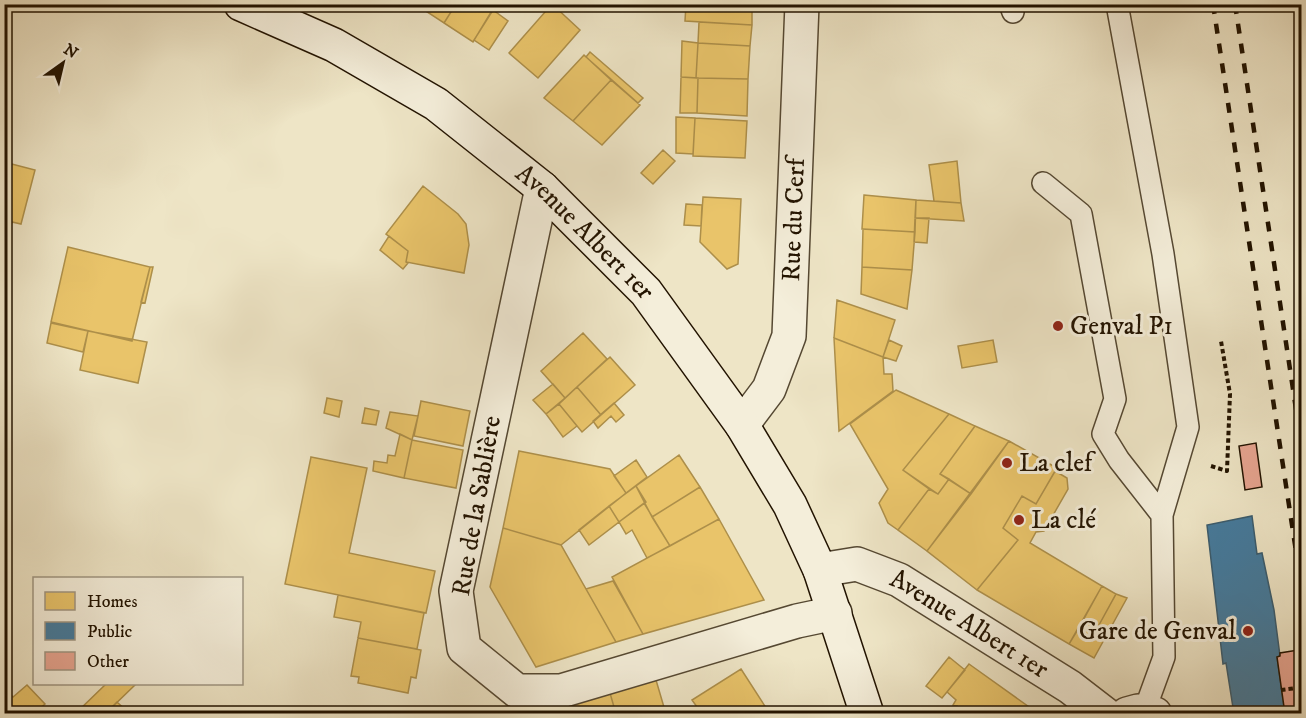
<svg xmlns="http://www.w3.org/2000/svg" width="1306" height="718" viewBox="0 0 1306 718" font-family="'IM FELL DW Pica',serif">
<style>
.homes{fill:#e9c46a;stroke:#ad8f4a;stroke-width:1.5}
.public{fill:#457b9d;stroke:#3a5c6e;stroke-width:1.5}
.building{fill:#e7a591;stroke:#221300;stroke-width:1.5}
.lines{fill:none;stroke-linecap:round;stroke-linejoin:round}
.service-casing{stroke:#554832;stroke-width:24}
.minor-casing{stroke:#554832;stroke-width:36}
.secondary-casing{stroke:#221300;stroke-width:36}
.path{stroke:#221300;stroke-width:4;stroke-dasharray:4.5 3;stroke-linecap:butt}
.service{stroke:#f4eeda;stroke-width:21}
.minor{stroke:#f4eeda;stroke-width:33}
.secondary{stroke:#f4eeda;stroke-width:33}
.rail{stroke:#221300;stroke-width:4.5;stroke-dasharray:10 10;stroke-linecap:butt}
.poi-dot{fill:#8f2418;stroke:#f4eeda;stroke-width:2}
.labels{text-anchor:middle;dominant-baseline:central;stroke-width:6;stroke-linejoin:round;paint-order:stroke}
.street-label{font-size:26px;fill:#221300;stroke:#f4eeda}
.poi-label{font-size:26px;fill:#221300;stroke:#f4eeda;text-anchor:start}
</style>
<rect width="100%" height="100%" fill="#eee5c6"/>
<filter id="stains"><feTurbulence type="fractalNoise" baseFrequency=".00333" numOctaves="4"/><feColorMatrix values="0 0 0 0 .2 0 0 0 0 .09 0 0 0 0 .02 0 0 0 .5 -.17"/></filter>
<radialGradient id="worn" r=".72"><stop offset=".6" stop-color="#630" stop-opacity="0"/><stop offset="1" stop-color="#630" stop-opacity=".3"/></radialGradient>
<!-- homes -->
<path class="homes" d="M415,4H456L444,23Z
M456,4H496L473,42L444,23Z
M552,4L580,30L538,78L509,53Z
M686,4H752V25L685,21Z
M493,10L508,21L489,50L474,40Z
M699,22L752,25L750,46L698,43Z
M682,41L698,43L696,78L681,77Z
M698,43L750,46L748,79L696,78Z
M590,52L643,98L638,103L586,57Z
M584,55L611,80L573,121L544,98Z
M681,77L698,78L697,113H680Z
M698,78L748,79L747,116L697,113Z
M611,80L640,105L602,145L573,121Z
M676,117L695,118L693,154L676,153Z
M695,118L747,121L745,158L693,156Z
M663,150L675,161L653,184L641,173Z
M957,161L961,203L934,201L929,165Z
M4,162L35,170L21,224L12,222L4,250Z
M423,186L458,214L466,224L469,245L464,273L406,262L408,251L386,234Z
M864,195L916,200L915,232L862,229Z
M703,197L741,199L738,264L727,269L700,242Z
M916,200L961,203L964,221L915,218Z
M686,204L702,205L701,226L684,225Z
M915,218H929L927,243L914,242Z
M863,229L915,232L912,270L862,267Z
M389,236L408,251L406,262L408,263L403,269L380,250Z
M68,247L150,267L132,341L51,322Z
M150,267H153L145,303L141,302Z
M862,267L912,270L907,309L861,294Z
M837,300L895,320L883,357L834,338Z
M51,323L88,331L83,352L47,343Z
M88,331L147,342L138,383L80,370Z
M583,333L607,359L565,398L541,371Z
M834,338L883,357L884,374H892L893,391L839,431Z
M889,340L902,346L896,361L883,357Z
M993,340L997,362L962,368L958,346Z
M610,357L635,385L601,415L577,387Z
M553,384L565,398L546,414L533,400Z
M577,387L601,415L582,432L559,404Z
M896,390L949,414L903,470L929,489L898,530L888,523L879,503L888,489L850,424Z
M327,398L342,401L339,417L324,413Z
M421,401L470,411L463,446L414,436Z
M614,403L624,415L616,422L611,416L598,428L593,421Z
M559,404L577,426L563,437L546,414Z
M365,408L379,411L376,425L362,423Z
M390,412L418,416L412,440L386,428Z
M949,414L975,426L940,474L949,479L938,494L903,470Z
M975,426L1009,441L971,494L940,474Z
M400,434L412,440L404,478L373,471L374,461L387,463L388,455L395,456Z
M412,440L463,450L456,488L404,478Z
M1009,441L1057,468L1036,504L1022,496L1003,528L1018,540L977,590L927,551Z
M519,451L610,469L626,493L561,545L503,528Z
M679,455L700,487L652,517L636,486Z
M311,457L367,468L349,553L435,571L426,613L285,584Z
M636,460L647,477L626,493L614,476Z
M1055,471L1067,478L1068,489L1044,531L1036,532L1030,543L1102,586L1069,644L977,590L1018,540L1003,528L1022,496L1036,504Z
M949,479L971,494L927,551L898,530L929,489L938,494Z
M636,486L646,502L619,522L609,506Z
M700,487L719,519L670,546L652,517Z
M644,503L670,546L647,558L632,530L626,534L619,522Z
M609,506L619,522L589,545L579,530Z
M719,519L764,600L643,634L612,577Z
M503,528L561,545L616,642L536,667L490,587Z
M613,581L643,634L616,642L586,589Z
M1102,586L1116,594L1094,634L1080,626Z
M1116,594L1127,598L1094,658L1069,644L1080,626L1094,634Z
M338,595L424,613L417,649L358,638L361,622L334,617Z
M358,638L421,650L416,678L411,677L408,693L358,683L359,677L351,676Z
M949,657L965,670L942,698L926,686Z
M969,664L1039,714H952L957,706L953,705L956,700L947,692Z
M741,669L770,714H702L692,700Z
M656,680L666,714H616L610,693Z
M106,684H136L105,714H75Z
M27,685L45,704L34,714H4V689L13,697Z
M610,693L616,714H571L568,706Z
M117,702L130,714H105Z
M568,706L571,714H541Z"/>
<!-- public -->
<path class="public" d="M1252,516L1257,554L1262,553L1274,610L1280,656L1277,657L1285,714H1234L1226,663L1223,664L1207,525Z"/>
<!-- building -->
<path class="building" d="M1256,443L1262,487L1245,490L1239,446Z
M1298,650L1302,676V714H1285L1277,657L1280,656V653Z"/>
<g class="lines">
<!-- service casing -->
<g class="service-casing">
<path id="service" d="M1010,4L1013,12
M1117,4L1163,254L1188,427L1162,515L1164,657L1144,712
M1043,183L1081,214L1115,399L1103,434L1119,460L1162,515"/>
</g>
<!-- minor casing -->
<g class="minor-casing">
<g id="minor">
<path d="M542,188L456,591L464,648L517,691H561L797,621L835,613"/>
<path id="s1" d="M742,425L769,389L789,336L802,4"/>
<path id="s2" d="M820,570L857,564L899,580L1070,687L1105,714"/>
<path d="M1127,714L1138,711L1155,714"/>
</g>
</g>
<!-- secondary casing -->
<g class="secondary-casing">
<g id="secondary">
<path id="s3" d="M241,4L334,45L436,104L542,188L646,292L742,425L790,505L820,570L867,714"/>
</g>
</g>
<!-- path -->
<path class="path" d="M1211,466L1227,471L1230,394L1221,341
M1281,690L1297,688"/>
<!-- service -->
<use href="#service" class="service"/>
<!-- minor -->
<use href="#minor" class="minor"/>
<!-- secondary -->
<use href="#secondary" class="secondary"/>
<!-- rail -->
<path class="rail" d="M1213,4L1302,591
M1235,4L1302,449"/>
</g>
<!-- markers -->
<g class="poi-dot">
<circle cx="1058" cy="326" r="6"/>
<circle cx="1007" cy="463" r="6"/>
<circle cx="1019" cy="520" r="6"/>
<circle cx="1248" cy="631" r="6"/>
</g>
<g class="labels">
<!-- street labels -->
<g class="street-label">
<text stroke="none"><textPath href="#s1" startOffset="218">Rue du Cerf</textPath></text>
<text stroke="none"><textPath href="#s3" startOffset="416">Avenue Albert 1er</textPath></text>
<text transform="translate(477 506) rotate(-80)">Rue de la Sablière</text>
<text stroke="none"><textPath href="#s2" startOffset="165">Avenue Albert 1er</textPath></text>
</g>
<!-- poi labels -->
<g class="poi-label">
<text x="1070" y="326">Genval P1</text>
<text x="1019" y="463">La clef</text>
<text x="1031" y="520">La clé</text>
<text x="1236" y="631" text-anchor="end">Gare de Genval</text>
</g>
</g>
<!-- margin -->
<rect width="1306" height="718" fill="none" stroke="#eee5c6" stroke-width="24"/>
<rect x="6" y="6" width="1294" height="706" fill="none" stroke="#221300" stroke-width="3"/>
<rect x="12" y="12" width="1282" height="694" fill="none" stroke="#221300" stroke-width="1.5"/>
<!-- legend -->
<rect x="33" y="577" width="210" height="108" fill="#f4eeda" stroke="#a09683" stroke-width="1.5"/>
<rect x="45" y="592" width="30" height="18" fill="#e9c46a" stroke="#a09683" stroke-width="1.5"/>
<text x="87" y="607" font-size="18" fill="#221300">Homes</text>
<rect x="45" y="622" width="30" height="18" fill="#457b9d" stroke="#a09683" stroke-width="1.5"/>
<text x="87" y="637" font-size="18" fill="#221300">Public</text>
<rect x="45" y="652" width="30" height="18" fill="#e7a591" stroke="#a09683" stroke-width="1.5"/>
<text x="87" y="667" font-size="18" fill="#221300">Other</text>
<!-- north arrow -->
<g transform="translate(63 63) rotate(34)" stroke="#f4eeda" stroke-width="4.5" paint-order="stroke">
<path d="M0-4.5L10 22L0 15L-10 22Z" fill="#221300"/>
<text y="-9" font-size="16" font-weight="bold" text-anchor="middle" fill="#221300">N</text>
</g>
<rect width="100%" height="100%" filter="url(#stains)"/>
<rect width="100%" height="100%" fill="url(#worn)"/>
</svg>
